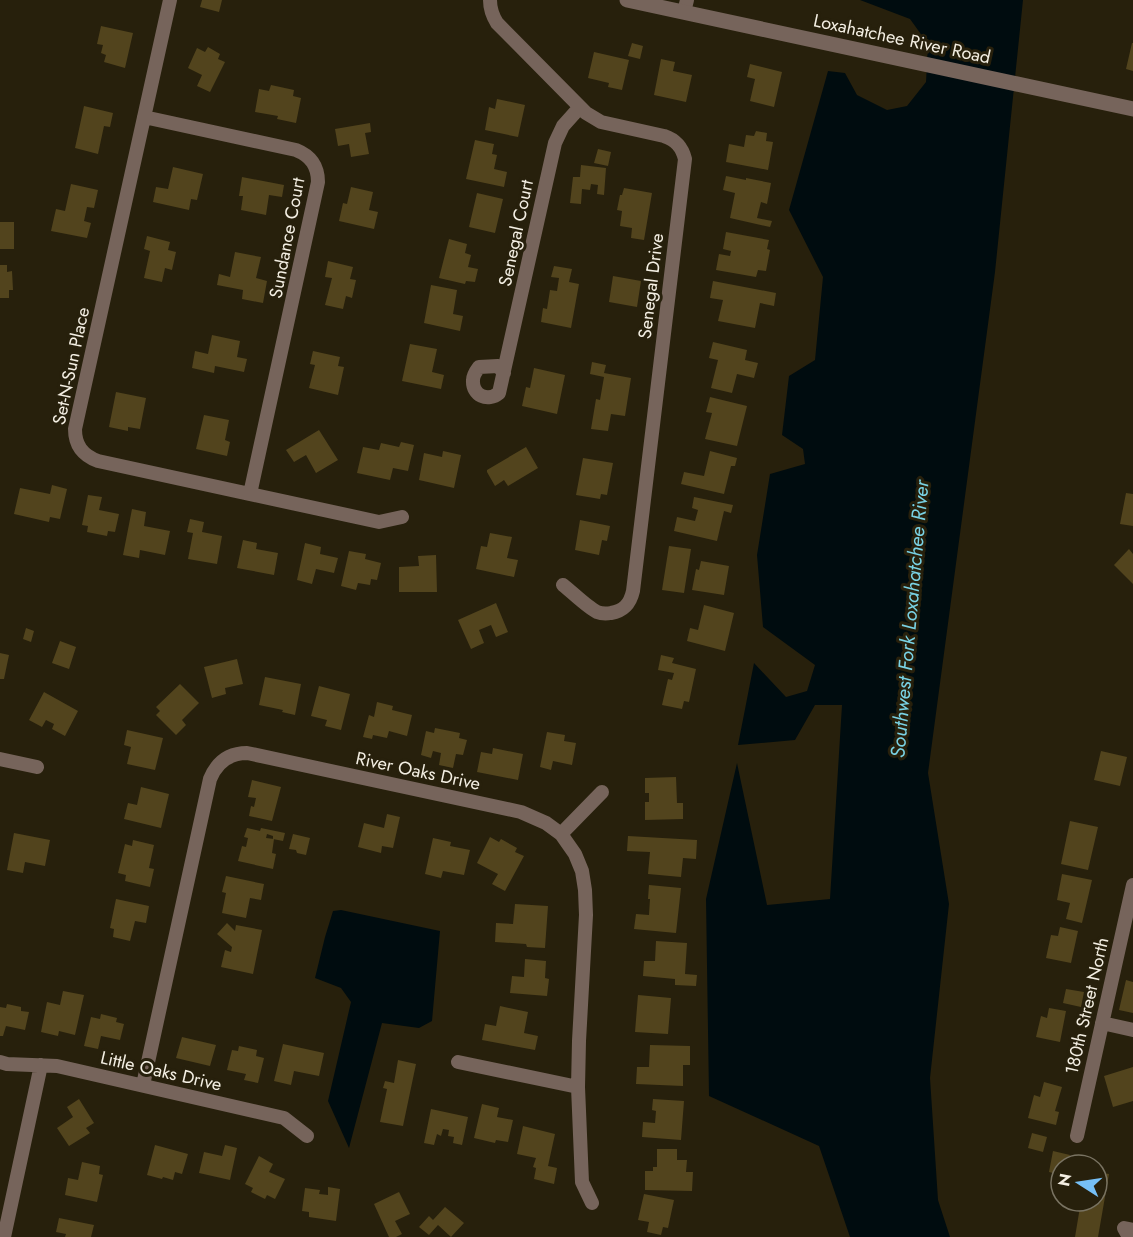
<svg xmlns="http://www.w3.org/2000/svg" width="1133" height="1237" viewBox="0 0 1133 1237" font-family="Jost,sans-serif">
<style>
.water{fill:#000c0f}
.building{fill:#52441d}
.lines{fill:none;stroke-linecap:round;stroke-linejoin:round}
.minor{stroke:#76645b;stroke-width:14}
.tertiary{stroke:#76645b;stroke-width:15}
.labels{text-anchor:middle;dominant-baseline:central;stroke-width:6;stroke-linejoin:round;paint-order:stroke}
.street-label{font-size:18px;fill:#f4efe3;stroke:#27200c}
.water-label{font-size:20px;font-style:italic;fill:#79d2e4;stroke:#27200c}
</style>
<rect width="100%" height="100%" fill="#27200c"/>
<!-- water -->
<path class="water" d="M860,0H1023L995,272L928,773L949,904L930,1078L938,1200L950,1237H850L819,1146L709,1096L706,899L737,763L767,905L830,899L842,705H815L795,740L738,745L754,663L786,697L807,691L815,665L763,627L757,555L770,474L805,464L803,449L782,435L789,376L815,360L823,277L789,210L828,71L845,73L857,95L887,110L907,106L926,82L928,44L910,19Z
M341,910L440,931L432,1021L419,1028L382,1023L349,1148L328,1101L351,1002L341,988L315,978L325,937L333,911Z"/>
<!-- building -->
<path class="building" d="M202,0H222L219,12L200,7Z
M101,26L133,33L125,68L104,62L106,55L101,53L103,45L97,44Z
M632,43L643,46L640,59L628,56Z
M1132,43H1133V71L1126,69Z
M208,47L220,54L218,59L225,62L210,92L197,86L202,75L188,68L197,48L205,52Z
M594,52L629,60L622,90L608,87L609,83L588,78Z
M661,59L675,62L673,71L692,75L686,102L654,95Z
M750,64L782,72L774,107L750,101L755,79L747,77Z
M271,85L294,90L293,96L301,98L296,123L277,119L278,116L255,112L259,89L269,91Z
M497,99L525,105L518,137L485,130L489,107L495,109Z
M84,106L113,113L110,127L104,126L98,154L75,148Z
M370,123L371,132L365,133L369,154L351,157L349,144L338,146L335,129Z
M756,131L767,133L766,141L773,142L768,170L726,162L729,144L744,147L746,135L754,136Z
M475,140L494,144L492,154L497,155L494,169L507,172L504,187L466,179Z
M598,149L611,152L608,166L594,163Z
M581,165L606,168L604,195L597,194L598,185L591,184L590,190L582,189L581,204L570,203L573,177H580Z
M173,167L203,174L197,200L191,199L189,210L153,202L156,187L168,189Z
M726,176L746,180V178L771,183L767,204L761,202L757,218L772,221L770,227L730,218L735,193L723,190Z
M242,177L284,185L282,197L269,195L266,215L241,210L243,196H239Z
M71,184L98,190L94,208L87,207L84,221L91,223L87,238L51,231L56,209L65,211Z
M351,187L373,192L369,210L378,212L374,229L339,221L343,203L347,204Z
M624,188L652,193L644,240L631,238L632,228L620,226L622,211L617,210L620,195H622Z
M477,193L503,199L495,233L469,227Z
M0,222H14V249H0Z
M726,232L769,240L767,249L770,250L766,271L758,270L756,277L716,270L719,254L730,256L731,251L723,249Z
M147,236L170,242L168,250L176,252L172,270L165,268L162,282L144,278L150,251L144,249Z
M449,239L467,244L465,253L471,255L468,267L478,269L475,282L466,281L465,284L439,278Z
M235,252L261,257L256,278L267,281L263,303L242,299L243,290L217,285L219,274L230,277Z
M328,261L353,267L350,279L356,280L352,298L346,296L343,309L325,305L332,278L325,277Z
M0,265H7V272L12,271L13,290H9V298H0Z
M554,266L572,269L569,282L579,284L571,328L541,322L543,308L547,309L550,290L557,291L559,278L551,277Z
M613,276L641,281L637,307L609,302Z
M713,281L776,293L774,306L760,303L755,328L718,321L723,300L710,298Z
M431,285L457,290L453,314L463,316L460,331L424,323Z
M212,335L240,341L237,357L247,359L244,372L215,366L214,373L192,368L195,351L208,354Z
M713,342L747,350L745,360L758,363L754,378L737,374L732,393L711,388L718,360L709,358Z
M410,344L437,349L432,372L444,375L441,389L402,381Z
M313,351L340,357L338,366L344,367L338,395L309,388L315,365L310,364Z
M592,362L606,365L604,373L631,378L625,416L611,414L608,431L591,429L596,399L600,400L604,377L590,374Z
M534,368L565,375L557,414L522,406L526,387L530,388Z
M116,392L146,398L140,429L128,427V431L109,427Z
M710,397L747,406L737,446L705,439L712,413L706,412Z
M204,415L229,420L225,440L230,442L227,456L196,449Z
M319,430L338,460L316,473L306,455L294,462L286,450Z
M401,442L414,445L408,471L393,468L390,480L357,473L363,447L379,450L381,443L399,447Z
M526,447L538,468L508,486L504,480L495,486L487,472V470Z
M443,451L461,455L454,488L419,480L424,453L442,457Z
M710,451L737,458L735,466H731L724,494L681,484L684,472L704,476Z
M583,458L613,463L607,495L601,494L600,499L576,495Z
M52,485L67,489L60,519L50,517L49,522L14,514L20,488L50,494Z
M1126,493L1133,494V526L1120,524Z
M88,495L102,497L99,510L119,514L115,532L108,531L107,536L87,532L88,526L82,525Z
M694,497L733,505L731,513L724,511L717,541L674,531L677,517L695,521L698,510L692,508Z
M132,509L146,512L144,526L170,531L165,555L140,550L139,558L123,555Z
M190,519L204,522L202,532L222,536L217,564L188,559L193,533L187,532Z
M580,520L610,526L607,541L602,540L599,555L575,550Z
M490,533L512,537L507,558L518,560L514,577L476,569L481,546L487,547Z
M243,540L257,543L256,549L278,553L274,575L237,568Z
M305,543L321,547L320,554L338,558L334,573L316,569L312,584L297,580Z
M669,546L691,549L684,593L662,590Z
M1129,549L1133,554V584L1114,565Z
M349,551L366,554L365,559L381,563L377,580L371,579L370,585L358,583L356,590L341,586Z
M436,555L437,592H399V567L419,566L418,556Z
M701,561L729,566L724,595L692,590L696,569L699,570Z
M496,603L508,632L496,637L491,625L479,630L484,643L471,649L458,620Z
M704,605L734,613L725,651L687,641L690,628L698,630Z
M26,628L34,631L31,642L23,639Z
M60,641L76,647L69,669L52,663Z
M0,653L9,655L4,679H0Z
M661,655L674,658L672,663L696,669L689,702L684,701L682,709L662,705L668,679L672,680L674,673L658,670Z
M237,659L243,684L225,688L226,694L212,698L204,667Z
M265,677L301,684L295,715L282,712L283,710L259,705Z
M180,684L199,703L182,720L186,725L176,735L156,715L160,711L156,707Z
M319,686L350,694L341,730L325,726L327,720L311,716Z
M44,692L78,711L65,736L52,729L54,724L46,720L42,727L29,720Z
M377,702L393,706L392,710L412,715L407,736L389,731L387,738L373,735L372,739L363,737L369,715L374,717Z
M435,728L460,733L459,738L467,740L463,755L456,754L453,768L439,765L441,753L433,751L431,758L421,755L426,731L434,733Z
M127,730L163,738L155,770L127,764L131,747L124,745Z
M547,732L565,735L564,741L576,743L572,765L553,761L551,770L540,767Z
M493,748L523,754L518,780L477,772L481,752L492,754Z
M1101,751L1127,757L1120,786L1094,780Z
M676,777L677,803H683V819L645,820V802H649V793H645V778Z
M252,780L281,787L272,821L249,816L251,806L254,807L256,798L248,797Z
M141,787L169,794L161,828L124,819L128,803L137,805Z
M387,814L400,817L393,848L382,846L381,853L358,847L364,823L384,828Z
M1070,821L1098,827L1088,870L1061,864Z
M247,828L260,831L261,828L285,833L283,841L273,839V836L267,834L266,838L274,839L272,853L276,854L273,869L238,861L242,846L246,847L248,838L244,837Z
M14,833L50,840L45,866L25,862L23,873L7,870Z
M293,834L310,838L306,855L297,853L296,850L289,849Z
M628,836L697,840L696,859L683,858L681,877L648,874L650,852L627,851Z
M490,837L499,842L501,839L517,848L515,852L524,856L505,891L492,884L498,874L477,863Z
M433,838L451,842L450,846L470,850L464,875L443,871L441,878L425,874Z
M133,840L154,845L149,868L154,869L150,887L125,881L126,875L118,873L125,844L132,846Z
M1062,874L1092,880L1082,923L1066,919L1070,903L1057,900Z
M226,876L264,884L261,900L250,898L246,918L222,913L226,893L222,892Z
M649,885L681,888L676,933L634,929L636,914L649,915L650,899H648Z
M116,899L149,906L146,923L135,921L130,941L113,937L114,929L110,928Z
M515,904L548,906L545,948L527,947L526,944L495,942L496,923L513,924Z
M227,923L235,931L236,925L262,930L253,974L221,967L225,950L231,952L232,947L217,934Z
M1060,927L1078,931L1071,963L1046,958L1051,935L1058,936Z
M656,941L687,943L685,974L697,975L696,986L675,985V979L643,976L644,961H655Z
M525,959L546,961L545,978L549,979L547,996L510,993L512,976L524,977Z
M1126,980L1133,982V1013L1119,1010Z
M1066,989L1084,992L1081,1007L1063,1003Z
M63,991L84,995L75,1035L59,1031L58,1036L41,1032L47,1002L60,1005Z
M638,995L671,998L668,1034L635,1032Z
M7,1004L21,1007V1011L29,1012L25,1030L6,1026L3,1036H0V1007L6,1008Z
M500,1006L528,1012L524,1033L538,1036L535,1050L482,1040L485,1024L496,1026Z
M1049,1008L1066,1011L1060,1042L1036,1037L1041,1016L1047,1018Z
M101,1014L117,1018L116,1022L124,1024L120,1040L101,1036L98,1049L84,1046L91,1017L100,1019Z
M182,1037L216,1045L210,1066L176,1058Z
M283,1044L324,1053L319,1076L294,1071L291,1085L274,1081Z
M650,1045L690,1046V1065H683V1086L636,1084L637,1067H649Z
M239,1046L257,1050L256,1056L264,1058L258,1083L244,1080L246,1074L227,1070L232,1050L238,1051Z
M398,1060L416,1064L403,1126L380,1122L387,1089L383,1088L385,1081L394,1083Z
M1133,1067V1101L1113,1107L1104,1076Z
M1044,1082L1062,1087L1055,1111L1059,1112L1056,1125L1028,1118L1034,1095L1040,1097Z
M79,1099L94,1123L86,1128L90,1133L69,1146L57,1128L73,1117L67,1107Z
M653,1099L684,1101L681,1140L642,1137L643,1122L655,1123L656,1111L652,1110Z
M482,1104L499,1108L497,1117L513,1120L508,1142L496,1140L495,1143L474,1138Z
M431,1109L468,1117L462,1145L453,1143L454,1137L448,1136L449,1130L443,1129L441,1136L437,1134L434,1145L424,1143Z
M523,1126L555,1134L548,1166L557,1168L554,1184L534,1179L536,1168L533,1167L536,1158L517,1154Z
M1032,1133L1047,1137L1043,1152L1028,1148Z
M155,1145L188,1154L182,1174L175,1172L173,1180L163,1177L162,1179L147,1175Z
M225,1145L237,1148L230,1180L199,1173L204,1152L222,1156Z
M657,1149H677V1160H687L686,1172H693L692,1191L645,1190V1171H653V1167H657Z
M1053,1151L1070,1155L1068,1165H1061V1175L1049,1172Z
M259,1156L273,1164L269,1172L285,1179L275,1199L267,1195L265,1199L251,1192L253,1188L245,1184Z
M82,1162L100,1166L99,1174L103,1175L97,1202L65,1195L68,1178L78,1180Z
M1097,1172L1109,1174L1098,1237H1075L1081,1201H1097Z
M328,1187L340,1189L336,1221L309,1217V1212L302,1211L305,1188L320,1190L319,1194L328,1195Z
M399,1192L410,1214L395,1221L402,1234L396,1237H389L374,1204Z
M644,1194L674,1200L668,1228L663,1227L661,1235L647,1232L649,1222L638,1220Z
M445,1207L464,1223L451,1237L438,1225L429,1235L419,1227L429,1216L433,1220Z
M59,1218L94,1225L91,1237H65L66,1234L56,1232Z"/>
<g class="lines">
<!-- minor -->
<path class="minor" d="M170,0L75,429C75,445 82,455 98,461L379,522L402,517
M490,0C490,9 492,15 497,23L586,113L601,122L664,136C676,140 682,147 685,159L633,591C630,604 624,611 611,613C606,614 602,614 597,612C587,607 572,592 563,585
M684,12L687,0
M144,117L296,150C311,156 318,166 318,182L250,494
M504,373L498,366L479,367C476,371 473,375 473,380C472,396 488,402 499,393L555,143L563,126L580,107
M0,759L37,767
M561,834L602,792
M1102,1023L1133,1030
M0,1062L7,1064L57,1066L284,1118L307,1136
M458,1062L578,1087
M143,1085L210,779C217,762 229,753 247,753L521,812L546,823L561,834L575,854L582,871L585,890L586,915L579,1041L578,1087L582,1182L592,1203
M1077,1136L1133,885
M4,1237L41,1065
M1129,1237L1124,1228L1133,1230"/>
<!-- tertiary -->
<path class="tertiary" d="M627,0L1133,109"/>
</g>
<g class="labels">
<!-- street labels -->
<g class="street-label">
<text transform="translate(902 39) rotate(12)">Loxahatchee River Road</text>
<text transform="translate(516 233) rotate(-78)">Senegal Court</text>
<text transform="translate(287 238) rotate(-79)">Sundance Court</text>
<text transform="translate(651 286) rotate(-83)">Senegal Drive</text>
<text transform="translate(71 366) rotate(-78)">Set-N-Sun Place</text>
<text transform="translate(418 771) rotate(12)">River Oaks Drive</text>
<text transform="translate(1087 1006) rotate(-77)">180th Street North</text>
<text transform="translate(161 1071) rotate(13)">Little Oaks Drive</text>
</g>
<!-- water labels -->
<g class="water-label">
<text transform="translate(910 619) rotate(-85)">Southwest Fork Loxahatchee River</text>
</g>
</g>
<!-- north arrow -->
<g transform="translate(1079 1183) rotate(282)"><circle r="28" fill="#27200c" stroke="#797362" stroke-width="1.5"/>
<path d="M0-4.5L10 22L0 15L-10 22Z" fill="#76c0f7"/>
<text y="-9" font-size="16" font-weight="bold" text-anchor="middle" fill="#f4efe3">N</text>
</g>
</svg>
